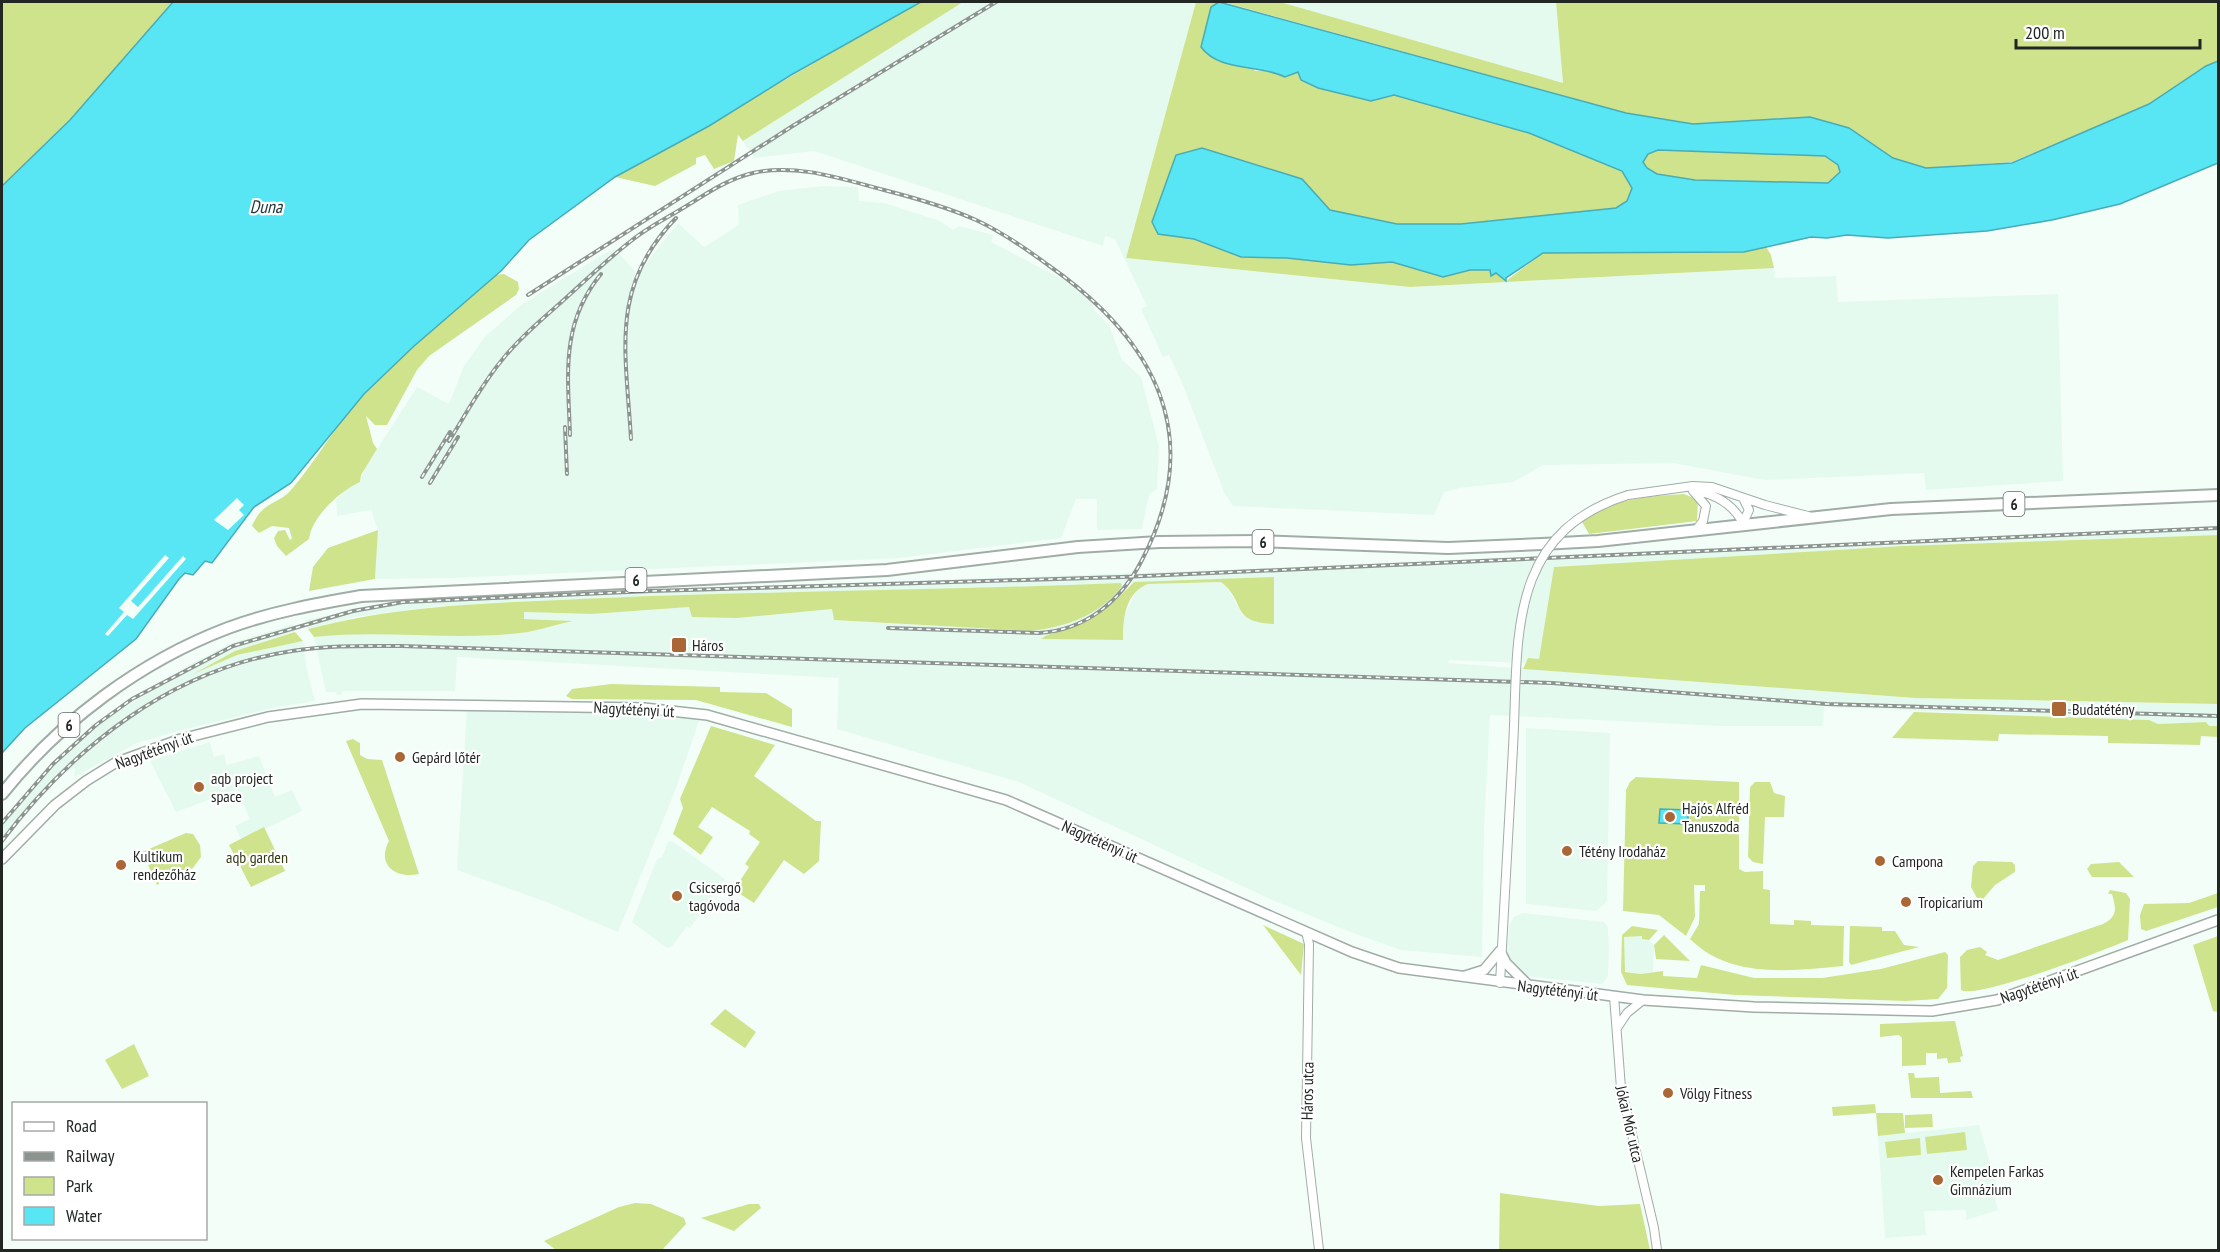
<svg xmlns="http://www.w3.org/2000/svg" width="2220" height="1252" viewBox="0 0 2220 1252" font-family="'PT Sans Narrow',sans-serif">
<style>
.built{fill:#e4faee}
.green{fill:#cfe38d}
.water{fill:#58e5f4;stroke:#48acb6;stroke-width:1.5;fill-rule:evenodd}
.pier{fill:#f3fef8}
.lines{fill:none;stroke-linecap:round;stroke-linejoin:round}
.tertiary-casing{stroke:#a0ada6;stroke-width:10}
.secondary-casing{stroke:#a0ada6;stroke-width:12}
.primary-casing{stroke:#a0ada6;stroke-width:14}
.tertiary{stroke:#fff;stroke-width:8}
.secondary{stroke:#fff;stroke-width:9}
.primary{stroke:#fff;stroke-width:10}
.rail-casing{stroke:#8c9490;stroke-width:4}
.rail{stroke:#fff;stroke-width:1.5;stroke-dasharray:4.5;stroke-linecap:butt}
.tertiary-bridge-casing{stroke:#a0ada6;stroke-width:10;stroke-linecap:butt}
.tertiary-bridge{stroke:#fff;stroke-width:8}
.poi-dot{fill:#aa6735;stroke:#fff;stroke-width:2}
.labels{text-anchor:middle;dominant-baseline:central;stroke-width:4.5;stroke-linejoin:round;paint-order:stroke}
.shield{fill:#fff;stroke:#646866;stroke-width:1.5}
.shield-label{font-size:15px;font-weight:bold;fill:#222724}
.poi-label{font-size:16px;fill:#222724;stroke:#fff;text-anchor:start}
.street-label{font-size:16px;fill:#222724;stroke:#fff}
.park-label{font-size:16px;fill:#323a12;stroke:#fff}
.water-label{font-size:18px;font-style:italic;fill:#20383b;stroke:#fff}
</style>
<rect width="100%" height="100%" fill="#f3fef8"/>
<!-- built -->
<path class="built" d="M963,2H1196L1126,258L1410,287L1774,268L1775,278L1836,276L1838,302L2058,294L2063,481L1926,490L1924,473L1765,480L1673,463L1543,465L1513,482L1459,488L1444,492L1434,515L1233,506L1224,492L1183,385L1169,355L1163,357L1141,309L1147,306L1115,239L1105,236L1103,246L814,151L754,158L743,141Z
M1280,2H1556L1563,84Z
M823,186L858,187L859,201L884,203L940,221L953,230L959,226L993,235L991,242L1066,281L1090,301L1095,311L1109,325L1122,360L1141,377L1159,446L1157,489L1149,494L1142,529L1097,530V499H1076L1061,538L899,558L452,578L375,579L378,530L371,510L337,516L336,500L344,490L360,482L365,468L417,387L449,404L464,366L484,338L522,304L614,248L639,276L650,258L678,223L704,247L739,225L738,205L779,191Z
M2218,526V535L1903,546L1555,567L1539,660L1529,658L1525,663L1449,660L1448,663L1915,698L2218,704V726H2209L2206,722L2158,724L2149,720L1824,707L1823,726H1722L1490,715L1484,827L1482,957L1401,950L1353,933L1270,899L1019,782L837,729L839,678L457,657L455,691H342V695H337L336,692H326L314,637L343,634H477L528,632L570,621L523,619L524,612L592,614L689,607L737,618L832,609L834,620L1030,631L1060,626L1103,606L1122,586L1126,590L1118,600L1090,621L1042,639L1123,640V618L1138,588L1148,584L1221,582L1227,587L1243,616L1274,577L966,590L651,596L440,606L355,617L308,629L305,620L402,600L441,597L1225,570Z
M293,624L295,632L235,651L199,670L237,655L303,641L307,670L315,701L277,707L174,732L137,743L74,777L75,768L60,774L2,839V820L52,763L90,730L189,665L232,643Z
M467,708L575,713L640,711L700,718L676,788L618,932L544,901L457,870Z
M1526,728L1610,733L1607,902L1596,911L1526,904Z
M210,742L214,757L224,754L227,765L259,756L275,797L292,790L302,811L265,829L285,871L251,887L229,845L241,839L235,826L250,819L237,789L176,812L150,761Z
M672,841L725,879L690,928L687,926L672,946L667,948L632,922L657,859L662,857L668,842Z
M1523,913L1604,922L1608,927L1609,950L1608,976L1602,984L1524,976L1510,965L1507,956L1509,926L1514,917Z
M1627,935L1642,936V939L1649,940L1654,945L1653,972L1642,974L1624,971V937Z
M1979,1125L1999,1192L1994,1194L1998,1210L1966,1220V1210L1924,1211L1926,1235L1885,1238L1878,1136Z"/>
<!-- green -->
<path class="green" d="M2,2H173L70,120L2,186Z
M921,2H963L743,141L738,135L734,161L714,169L705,155L696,158V164L655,186L615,177C718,121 818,59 921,2Z
M1196,2H1219L1211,7L1255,71L1272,70L1285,77L1298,72L1301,80L1318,88L1371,101L1394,95L1529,133L1623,171L1632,188L1627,201L1616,208L1461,224H1397L1330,210L1319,198L1176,155L1152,222L1158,234L1194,239L1241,257L1287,258L1351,265L1392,262L1443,277L1470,270H1490L1500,274L1506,281L1543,253L1744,252L1766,247L1771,255L1774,268L1410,287L1126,258Z
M1223,2H1280L1563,83L1556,2H2218V61L2206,66L2149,104L2012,162L1927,168L1893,158L1849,128L1810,117L1693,124L1626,113Z
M1658,150L1825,156L1838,165L1840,172L1828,183L1695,180L1657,174L1647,168L1643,162L1648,154Z
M504,274L518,282L519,289L516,295L429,356L417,370L387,425H375L366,416L373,443L377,449L361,475L360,482C340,491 312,516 309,539L286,556L277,546L274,538L278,531L285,530L290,540L292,538L289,528L272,526L259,533L252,526C263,500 277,506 291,490C317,460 336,424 363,395C404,352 451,314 496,275Z
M1684,494L1698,500L1697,521L1589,534L1581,520C1612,499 1648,496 1684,494Z
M378,530L375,579L309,591L313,567L328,548Z
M2218,535V704L1915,698L1523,669L1528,658L1539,659L1554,567L1903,546Z
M1274,577V624C1229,622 1247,602 1221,582L1148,584C1125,593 1123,618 1123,640L1041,639L1047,635C1089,624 1104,613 1134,582Z
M1121,583L1122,586C1099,616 1066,627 1030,631L834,620L832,609L737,618L692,617L689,607L592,614L524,612V619L573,621C558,624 543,629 528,632C457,642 385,629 314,637L308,629C408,603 501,603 604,598C776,591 949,590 1121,583Z
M295,632L303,641L237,655L193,674L235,651Z
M611,684L720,687V692L766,693L792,709V727L696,700L572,699L566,696L572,689Z
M1914,712L2149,720L2158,724L2206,722L2209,726H2218V737L2201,736L2200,745L2108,743V736L1999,734L1998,741L1892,738Z
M711,726L775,745L754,776L816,821H821L819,861L804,874L784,860L754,903L734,890L749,867L745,864L760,842L749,834L750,831L712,807L698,827L713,837L701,855L673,834L683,808L680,799Z
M353,739L360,743V755L367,759L382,760L419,874C396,879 376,865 389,841L346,741Z
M1636,777L1739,782V869L1745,872L1763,871V889L1770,890V924L1794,925V920L1811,921V925L1844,926L1843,966C1791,971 1730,979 1690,939L1699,924L1700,891H1705V885H1694L1695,917L1686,936L1659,915L1623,911L1626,790L1630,782Z
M1755,782H1770L1774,793L1785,796L1784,817H1765L1763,864L1753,862L1748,857L1750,787Z
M264,827L285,871L251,887L229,845Z
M186,833L193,834L200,845L201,857L193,868L183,873L180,869L158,879L159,884L157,885L148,865L151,864L146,854L143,855L142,852Z
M1978,861L2012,862L2015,865V872L1995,885L1983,899L1978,900L1971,887L1973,866Z
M2119,862L2134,877H2092L2087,869L2091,864Z
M2110,890L2126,893L2130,899L2128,940C2103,951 1976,1000 1961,990L1960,957L1967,950L1980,947L1987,952L1985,955L1998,960L2103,924C2118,916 2116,909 2112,894H2108Z
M2218,893V907L2146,931L2141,929L2140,915L2144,904L2189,903Z
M1263,925L1304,944L1301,975Z
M1632,926L1658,930L1649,940L1642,939V936L1624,937L1625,972L1641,974L1663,971V976L1697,978L1701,965L1754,978H1822L1881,969L1945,952L1948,955L1947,988L1938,999L1906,1001L1735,995L1627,985L1621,972L1622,935Z
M1850,926L1882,927V931H1895L1904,945L1919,947L1851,965L1849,962Z
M1664,935L1690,961L1656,959L1654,945Z
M2218,936V1012L2213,1011L2193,945Z
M725,1009L756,1032L745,1048L710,1024Z
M1955,1021L1963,1056L1960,1057L1961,1062L1948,1063L1947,1058L1937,1059V1053H1926V1065L1902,1066V1038L1899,1035L1880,1037V1024Z
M134,1044L149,1076L122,1089L105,1060Z
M1908,1073H1914L1915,1078L1939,1077L1940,1093L1971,1091L1973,1098H1911Z
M1875,1104L1876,1113H1903L1905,1133L1878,1136L1876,1113L1833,1116L1832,1107Z
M1932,1114L1933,1127L1905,1128V1115Z
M1965,1132L1967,1150L1927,1154L1925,1137Z
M1920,1138L1921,1155L1887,1158L1885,1142Z
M1500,1193L1599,1206L1640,1204L1650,1250H1499Z
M635,1203L651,1204L684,1218L686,1224L662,1250H556L544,1241L619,1207Z
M749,1204H759L761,1208L734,1231L701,1218Z"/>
<!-- water -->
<path class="water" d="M173,2H921L791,75L709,126L615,177L529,240L501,271L413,347L364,394L291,483L254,507L212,563L205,561L193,575L185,573L179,579L136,639L25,728L2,753V186L70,120Z
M1219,2L1626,113L1693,124L1810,117L1849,128L1893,158L1926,168L2012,163L2149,104L2206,66L2218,61V163L2120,204L2052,220L1987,231L1888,238L1847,235L1827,238L1811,237L1744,252L1543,253L1506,278V281L1496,273L1491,276L1490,270H1470L1443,277L1392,262L1351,265L1287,258L1241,257L1194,239L1158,234L1152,222L1176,155L1202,148L1302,179L1330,210L1397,224H1461L1616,208L1627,201L1632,188L1622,171L1529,133L1394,95L1371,101L1318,88L1301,80L1298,72L1285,77C1260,64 1219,72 1201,47L1211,7ZM1658,150L1825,156L1838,165L1840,172L1828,183L1695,180L1657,174L1647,168L1643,162L1648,154Z
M1660,809L1688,810V824L1659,823Z"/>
<!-- pier -->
<path class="pier" d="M237,498L244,505L239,510L244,515L228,530L214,520Z
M165,555L169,558L131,601L138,607L183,556L186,559L133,619L127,615L108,636L105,634L124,612L119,608Z"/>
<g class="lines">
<!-- tertiary casing -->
<g class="tertiary-casing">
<path id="tertiary" d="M1693,490C1715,494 1732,503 1743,523
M1693,491L1706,506L1703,521L1696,530
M1628,495L1693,486L1712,487L1765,505L1808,516
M1743,498L1749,510L1743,523
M1306,932L1309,944L1306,1138L1319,1250
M1500,983L1513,748
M1614,996L1621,1088L1654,1228L1657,1250
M1617,1028L1627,1013L1643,1000"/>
</g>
<!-- secondary casing -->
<g class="secondary-casing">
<path id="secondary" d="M2,859L55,805L86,781L115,763L181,739L268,717L362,704L644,708L707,715L1006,800L1352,952L1399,968L1643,1000L1754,1007L1932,1011L1997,1000L2218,920
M1465,976L1484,970L1500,951L1506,963L1529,986"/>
</g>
<!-- primary casing -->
<g class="primary-casing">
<path id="primary" d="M2,794C60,721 141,661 228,628C271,612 316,604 361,596L887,570L1078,547L1159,542L1257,541L1448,548L1542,544L1598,541L1891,509L2218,495"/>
</g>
<!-- tertiary -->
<use href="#tertiary" class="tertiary"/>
<!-- secondary -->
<use href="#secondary" class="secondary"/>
<!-- primary -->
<use href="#primary" class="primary"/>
<!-- rail casing -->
<g class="rail-casing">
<path id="rail" d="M528,295L791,127L996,2
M565,427L567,474
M570,435C568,375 560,324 601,274
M631,439C626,351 609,287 676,218
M449,441C466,414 482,384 502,360C521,336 545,317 567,297C588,278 609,258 631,241C648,227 669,217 688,205C709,192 728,179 753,173C796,163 842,179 884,190C915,198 947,207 976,220C1002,232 1025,248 1048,265C1155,340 1207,435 1142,560C1121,601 1086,630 1039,633L888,628
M422,477L450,432
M430,483L458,437
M2,823L53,764L96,725L132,699L233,646L353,611L403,602L651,591L1122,577L2218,528
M2,841C73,747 172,669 292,651C328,645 364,646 401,646L1552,683L1827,704L2218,716"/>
</g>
<!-- rail -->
<use href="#rail" class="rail"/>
<!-- tertiary-bridge casing -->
<g class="tertiary-bridge-casing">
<path id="tertiary-bridge" d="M1513,748C1519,642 1504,534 1628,495"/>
</g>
<!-- tertiary-bridge -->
<use href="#tertiary-bridge" class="tertiary-bridge"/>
</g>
<!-- markers -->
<g class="poi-dot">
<rect x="671" y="637" width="16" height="16" rx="3"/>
<rect x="2051" y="701" width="16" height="16" rx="3"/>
<circle cx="400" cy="757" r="6"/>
<circle cx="199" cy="787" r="6"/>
<circle cx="1670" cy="817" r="6"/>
<circle cx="1567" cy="851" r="6"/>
<circle cx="1880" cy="861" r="6"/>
<circle cx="121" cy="865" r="6"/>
<circle cx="677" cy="896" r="6"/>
<circle cx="1906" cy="902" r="6"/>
<circle cx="1668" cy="1093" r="6"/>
<circle cx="1938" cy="1180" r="6"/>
</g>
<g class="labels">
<!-- shield labels -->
<g class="shield">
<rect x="2003.5" y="492" width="21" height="24" rx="4.5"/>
<rect x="1252.5" y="530" width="21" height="24" rx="4.5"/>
<rect x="625.5" y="568" width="21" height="24" rx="4.5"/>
<rect x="58.5" y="713" width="21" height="24" rx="4.5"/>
</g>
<g class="shield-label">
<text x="2014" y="504">6</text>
<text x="1263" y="542">6</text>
<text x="636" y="580">6</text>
<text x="69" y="725">6</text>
</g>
<!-- poi labels -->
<g class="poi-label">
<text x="692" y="645">Háros</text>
<text x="2072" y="709">Budatétény</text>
<text x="412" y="757">Gepárd lőtér</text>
<text x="211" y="778">aqb project<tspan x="211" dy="18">space</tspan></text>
<text x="1682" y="808">Hajós Alfréd<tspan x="1682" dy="18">Tanuszoda</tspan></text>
<text x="1579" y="851">Tétény Irodaház</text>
<text x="133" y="856">Kultikum<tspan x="133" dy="18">rendezőház</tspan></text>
<text x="1892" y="861">Campona</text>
<text x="689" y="887">Csicsergő<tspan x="689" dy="18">tagóvoda</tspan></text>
<text x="1918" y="902">Tropicarium</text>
<text x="1680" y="1093">Völgy Fitness</text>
<text x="1950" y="1171">Kempelen Farkas<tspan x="1950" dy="18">Gimnázium</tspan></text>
</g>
<!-- street labels -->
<g class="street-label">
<text transform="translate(634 709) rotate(3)">Nagytétényi út</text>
<text transform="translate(154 750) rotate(-20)">Nagytétényi út</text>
<text transform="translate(1100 841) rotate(24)">Nagytétényi út</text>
<text transform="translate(2039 985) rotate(-19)">Nagytétényi út</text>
<text transform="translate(1558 990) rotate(7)">Nagytétényi út</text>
<text transform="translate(1307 1091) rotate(-89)">Háros utca</text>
<text transform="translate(1630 1124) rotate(77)">Jókai Mór utca</text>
</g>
<!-- park labels -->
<g class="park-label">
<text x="257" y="857">aqb garden</text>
</g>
<!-- water labels -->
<g class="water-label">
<text x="266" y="206">Duna</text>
</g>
</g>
<!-- border -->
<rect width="2220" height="1252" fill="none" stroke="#222724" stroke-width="6"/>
<!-- legend -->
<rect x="12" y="1102" width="195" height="138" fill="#ffffff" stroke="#a7a9a7" stroke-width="1.5"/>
<rect x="24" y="1122" width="30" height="9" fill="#ffffff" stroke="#a7a9a7" stroke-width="1.5"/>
<text x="66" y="1132" font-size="18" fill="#222724">Road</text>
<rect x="24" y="1152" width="30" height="9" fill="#8c9490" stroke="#a7a9a7" stroke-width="1.5"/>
<text x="66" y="1162" font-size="18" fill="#222724">Railway</text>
<rect x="24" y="1177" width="30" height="18" fill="#cfe38d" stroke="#a7a9a7" stroke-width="1.5"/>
<text x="66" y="1192" font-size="18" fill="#222724">Park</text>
<rect x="24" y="1207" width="30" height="18" fill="#58e5f4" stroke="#a7a9a7" stroke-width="1.5"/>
<text x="66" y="1222" font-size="18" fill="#222724">Water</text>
<!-- scale -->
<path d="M2016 39v9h184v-9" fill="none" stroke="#222724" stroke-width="3"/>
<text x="2025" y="39" font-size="18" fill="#222724" stroke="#ffffff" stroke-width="4.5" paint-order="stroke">200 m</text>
</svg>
